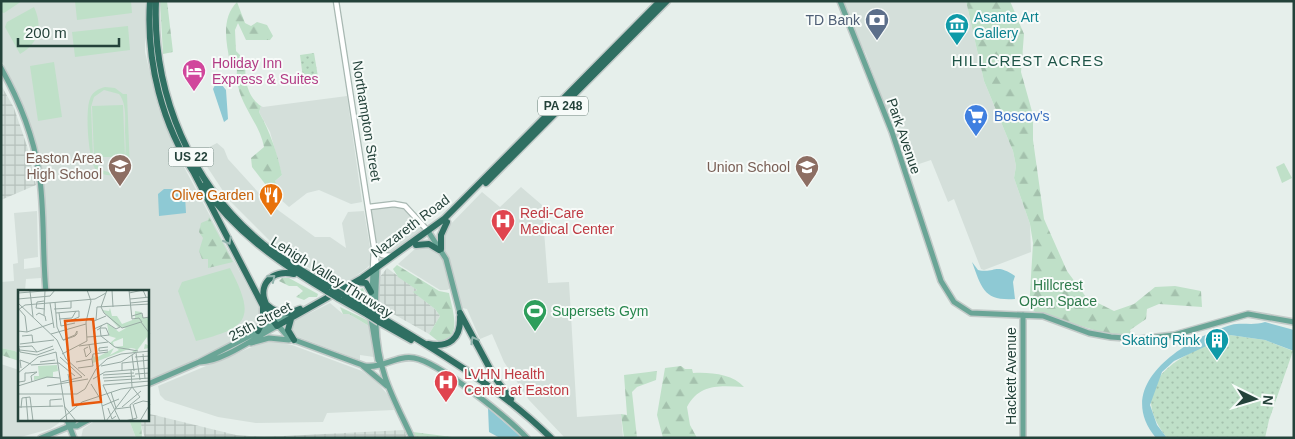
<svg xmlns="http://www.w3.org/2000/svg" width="1295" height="439" viewBox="0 0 1295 439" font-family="Arial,sans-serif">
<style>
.built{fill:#d4dfda}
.industrial{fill:url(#industrial-grid)}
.grass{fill:url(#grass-dots)}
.forest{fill:url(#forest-firs)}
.garden{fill:#bfe0c8;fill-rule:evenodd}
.water{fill:#8ec9d4}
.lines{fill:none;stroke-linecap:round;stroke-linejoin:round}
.minor-casing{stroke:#a8b8b2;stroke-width:7}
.major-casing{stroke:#c2cac8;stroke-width:8}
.highway-casing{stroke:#c2cac8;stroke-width:9}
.minor{stroke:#fff;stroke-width:4.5}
.major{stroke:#6aa596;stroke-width:5}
.highway{stroke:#2f6f62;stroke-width:6}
.highway-bridge-casing{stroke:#c2cac8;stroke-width:9;stroke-linecap:butt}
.highway-bridge{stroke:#2f6f62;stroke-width:6}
.oneway{stroke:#93b5ae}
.labels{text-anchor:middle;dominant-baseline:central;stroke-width:4;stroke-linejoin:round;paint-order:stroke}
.shield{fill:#f7fbf9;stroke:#637a73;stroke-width:1}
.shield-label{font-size:12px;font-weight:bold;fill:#24423a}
.culture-label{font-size:14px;fill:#0d838f;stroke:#f7fbf9;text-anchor:start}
.service-label{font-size:14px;fill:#4e5e75;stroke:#f7fbf9;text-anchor:end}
.hotel-label{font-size:14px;fill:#b23c85;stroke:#f7fbf9;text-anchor:start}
.shop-label{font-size:14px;fill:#366cbe;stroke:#f7fbf9;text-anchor:start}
.street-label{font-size:14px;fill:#24423a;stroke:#f7fbf9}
.education-label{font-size:14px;fill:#785e54;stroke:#f7fbf9;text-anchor:end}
.food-label{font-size:14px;fill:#c56008;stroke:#f7fbf9;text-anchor:end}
.health-label{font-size:14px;fill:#be3a42;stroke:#f7fbf9;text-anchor:start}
.park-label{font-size:14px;fill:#2d7a4b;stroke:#f7fbf9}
.leisure-label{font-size:14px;fill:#27864d;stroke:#f7fbf9;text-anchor:start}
.neighbourhood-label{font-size:15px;letter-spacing:1px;fill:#1f5548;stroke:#f7fbf9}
.inset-road{fill:none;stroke:#98aaa4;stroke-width:1}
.view{fill:#e8590c;fill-opacity:0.15;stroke:#e8590c;stroke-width:2.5}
.inset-edge{fill:none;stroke:#24423a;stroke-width:2.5}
</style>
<defs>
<pattern id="industrial-grid" width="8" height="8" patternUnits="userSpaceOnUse" patternTransform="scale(1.25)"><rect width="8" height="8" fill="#d4dfda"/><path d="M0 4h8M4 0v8" fill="none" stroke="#b6c1bc"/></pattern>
<pattern id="grass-dots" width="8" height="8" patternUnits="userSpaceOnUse" patternTransform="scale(1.25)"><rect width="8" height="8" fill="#bfe0c8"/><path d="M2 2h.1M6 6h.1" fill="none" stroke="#a4c1ad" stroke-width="1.8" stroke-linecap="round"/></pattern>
<pattern id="forest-firs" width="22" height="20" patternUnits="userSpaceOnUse" patternTransform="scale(1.25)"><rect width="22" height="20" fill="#bfe0c8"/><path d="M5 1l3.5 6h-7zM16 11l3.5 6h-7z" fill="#a4c1ad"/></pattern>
</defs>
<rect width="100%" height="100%" fill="#e6efeb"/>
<!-- built -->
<path class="built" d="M1,1H145V52L158,107L176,152L259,308L262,319L257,330L148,382V292L48,291L44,244L43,177L22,104L1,59Z
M838,1H966L984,81L1013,151L1016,166L1014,178L1030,224L1031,252L984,270L981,269L954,199L948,202L931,160L907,168L866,54Z
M347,96L362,202L351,204L319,190L307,193L289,207L280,199L283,193L275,181L282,175L270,132L259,112L261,106L263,107Z
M217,143L224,149L228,159L267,202L315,237H330L346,248L342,223L348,212L364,211L371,253V263L367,268L353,278L336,286L272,243L229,200L198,153Z
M521,187L542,205L548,283L569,282L577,417L621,414L623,438H565L529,400L504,362L492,334L480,339L467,309L462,308L456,285L447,290H440L398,264L416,248L423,246L435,251L446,229L482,192L500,207Z
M394,204L405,206L428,231L391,256L377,251L369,207Z
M37,211L38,257L24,259V269L40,267L41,278L26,279L25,291L19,292V354L15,351L1,348V282L14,281L13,264L18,263L14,213Z
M330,303L343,314H349L369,326L374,357L360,355V360L293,335L291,332L292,322Z
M264,342H277L292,345L362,371L377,382L388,395L394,410L327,413L323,422L256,423L218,417L165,400L160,395L158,386Z
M1,364L19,370V420H58L59,423L50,429L17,438H1Z
M96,420H129L136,438H81L83,429Z"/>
<!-- industrial -->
<path class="industrial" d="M1,85L14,108L27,146L36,185L1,200Z
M387,268L417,290L414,292L435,309L440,316L429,334L379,306V278Z
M150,414L236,435L264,437L404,430L407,438H145L140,422L148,420V415Z"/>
<!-- grass -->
<path class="grass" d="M314,53L319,83L304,86L300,55Z
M1230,335L1265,340L1293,351L1269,420L1265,438H1167C1132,394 1159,367 1202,347C1211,343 1220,336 1230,335Z
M409,430L413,432L460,438H412Z"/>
<!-- forest -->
<path class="forest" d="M160,1H167L173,52L163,54Z
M966,1H1010L1024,34L1021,72L1033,115V140L1044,219L1067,271L1086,297L1114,311L1134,304L1155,287L1175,286L1201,291L1202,307L1159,304L1147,309L1146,319L1130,330L1131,334H1107L1029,310L1033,243L1030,224L1014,178L1016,166L1013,151L984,81Z
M237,2L245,23L251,26L257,22L267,25L273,36L270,40H246L238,23L235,30L236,51L246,61C244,77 246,96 261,106L259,112C270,132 277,152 282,175L275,181L283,193L280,199L275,197L252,167L251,158L264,147C260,125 243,109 238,86C236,80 237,72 237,66L230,62C226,42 221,18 237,2Z
M209,217L233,262L208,268V259H202L199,251L203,238L199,232L201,223L208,220Z
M397,265L439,291L449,293C452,309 464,340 438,341L429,334L440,316L435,309L413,292L417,290L398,277L393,269Z
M282,278H289L318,294L317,297H309L304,300L296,297L303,291L297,286H289L279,281Z
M363,288L367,301L364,303L352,292Z
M340,307L369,321V326L349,314H343Z
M1,348L15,351L19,354V361L1,355Z
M681,366L685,369H692L693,373C710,372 733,374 744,387C720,386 700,383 687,407L690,425L697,438H663L657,415L665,368Z
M657,371L656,380L637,387L632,392L637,438H624L621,414L627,415L624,375Z
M129,420H141L142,438H136Z"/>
<!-- garden -->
<path class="garden" d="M1,1H22L4,13L1,12Z
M75,1H131L132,13L77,20Z
M34,7C43,26 39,44 20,54L5,27L7,22Z
M128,26L130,50L75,57L72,32Z
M54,62L62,117L38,121L30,66Z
M105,87L115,88L123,94H127L130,170H126V167C117,177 106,178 96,170C88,160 85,110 90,99C92,92 98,89 105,87ZM104,90L119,94C127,104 125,120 125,132C126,149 129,183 100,169L93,158L91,107L94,97Z
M123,105L125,157H94L92,106Z
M1284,163L1292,178L1282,183L1276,167Z
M230,268C256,318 249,328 196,341L178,291L182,282Z"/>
<!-- water -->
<path class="water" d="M215,85H222L226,90L228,119L224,122L213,89Z
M164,189H180L185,196L186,213L159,216L158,194Z
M972,262L978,270C996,274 994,262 1015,276L1013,282L1015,299C984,301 982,289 972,262Z
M1265,322L1294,330V351L1265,340L1230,335L1174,361L1162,372L1150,405L1157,425L1167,438H1156C1111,384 1186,339 1231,325C1242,322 1253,326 1265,322Z
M488,408L520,436L522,438H500L489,432Z"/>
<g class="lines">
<!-- minor casing -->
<g class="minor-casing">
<path id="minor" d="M336,1L377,266
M369,207L394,204L405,206L428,231
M377,251L382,255L391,256
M373,271L374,246"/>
</g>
<!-- major casing -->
<g class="major-casing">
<path id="major" d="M840,1L892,132L941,281L954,302L971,313L1043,316L1089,333L1111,337L1139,339L1174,335L1248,314L1294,322
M1,68C19,100 33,135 39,172C45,211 42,252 46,292
M428,231L446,259L460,313
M377,266C375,303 373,341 385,377C392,398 403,418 412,438
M373,271L371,318L378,360L381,364
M277,324L289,338L365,366C382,369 396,355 414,358C439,362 508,418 527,438
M251,343L269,338L289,340
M200,362C223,362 257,336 277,326
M363,366L387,386
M148,384L199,362L292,314
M67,420L74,438
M70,426H77L88,420
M41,438L70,426L75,420
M1023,438V315"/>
</g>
<!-- highway casing -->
<g class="highway-casing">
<path id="highway" d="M150,1C146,62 162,125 196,176
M156,1C152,94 191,185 263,244C284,261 309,275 333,289
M194,173L263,306L277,326L362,278L444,219L660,1
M486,183L667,1
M203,186C236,233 280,263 328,292
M416,245L429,244L439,250
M441,249V235L447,222
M356,282L366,283L371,292
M343,295L368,310
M338,298L368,315
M267,305C277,314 288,315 300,309
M267,306C256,285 272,269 294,274
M460,313L495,378L511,399
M379,316C439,352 500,388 551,438
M291,319L288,330L294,340
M379,322L411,340
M258,331L263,321V307
M428,344C449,348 461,339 460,317"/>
</g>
<!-- minor -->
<use href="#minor" class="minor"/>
<!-- major -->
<use href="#major" class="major"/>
<!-- highway -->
<use href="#highway" class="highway"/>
<!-- highway-bridge casing -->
<g class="highway-bridge-casing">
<path id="highway-bridge" d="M333,289L343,295
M328,292L338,298
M368,310L379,316
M368,315L379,322"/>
</g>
<!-- highway-bridge -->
<use href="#highway-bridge" class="highway-bridge"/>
</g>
<!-- one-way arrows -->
<defs><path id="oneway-chevron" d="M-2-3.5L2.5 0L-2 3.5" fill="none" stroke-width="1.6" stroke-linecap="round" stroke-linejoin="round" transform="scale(1.25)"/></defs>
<g class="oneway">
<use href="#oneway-chevron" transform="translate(228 241) rotate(62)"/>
<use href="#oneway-chevron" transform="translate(272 278) rotate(-40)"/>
<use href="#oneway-chevron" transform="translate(474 340) rotate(-119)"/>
</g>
<!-- icons -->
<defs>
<g id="bank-pin" transform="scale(1.25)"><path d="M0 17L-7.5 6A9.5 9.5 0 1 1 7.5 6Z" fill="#5c6f8a" stroke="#f7fbf9"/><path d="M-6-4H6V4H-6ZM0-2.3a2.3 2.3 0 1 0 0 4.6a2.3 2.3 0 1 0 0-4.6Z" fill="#fff"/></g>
<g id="museum-pin" transform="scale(1.25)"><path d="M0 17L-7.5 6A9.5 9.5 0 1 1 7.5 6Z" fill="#0f9aa8" stroke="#f7fbf9"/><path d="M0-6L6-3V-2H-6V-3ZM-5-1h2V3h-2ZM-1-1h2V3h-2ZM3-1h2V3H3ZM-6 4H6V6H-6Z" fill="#fff"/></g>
<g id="hotel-pin" transform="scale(1.25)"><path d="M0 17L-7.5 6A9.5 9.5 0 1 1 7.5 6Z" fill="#d1479c" stroke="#f7fbf9"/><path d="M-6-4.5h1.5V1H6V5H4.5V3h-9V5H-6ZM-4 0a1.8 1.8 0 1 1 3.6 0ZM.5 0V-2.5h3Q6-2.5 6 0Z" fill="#fff"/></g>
<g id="supermarket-pin" transform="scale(1.25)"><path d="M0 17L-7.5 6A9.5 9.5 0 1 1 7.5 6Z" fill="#3f7fe0" stroke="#f7fbf9"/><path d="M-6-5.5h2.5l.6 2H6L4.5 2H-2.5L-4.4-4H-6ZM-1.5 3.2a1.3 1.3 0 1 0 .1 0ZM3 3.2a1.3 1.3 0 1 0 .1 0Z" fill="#fff"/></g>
<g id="school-pin" transform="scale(1.25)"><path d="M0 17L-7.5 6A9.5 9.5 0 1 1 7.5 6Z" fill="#8d6e63" stroke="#f7fbf9"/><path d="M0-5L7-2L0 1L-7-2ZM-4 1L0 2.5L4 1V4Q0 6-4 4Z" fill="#fff"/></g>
<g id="restaurant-pin" transform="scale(1.25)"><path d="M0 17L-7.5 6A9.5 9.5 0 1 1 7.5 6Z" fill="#e8710a" stroke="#f7fbf9"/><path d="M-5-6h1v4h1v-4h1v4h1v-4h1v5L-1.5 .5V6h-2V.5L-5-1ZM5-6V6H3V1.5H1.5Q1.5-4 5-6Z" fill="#fff"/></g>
<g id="hospital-pin" transform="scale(1.25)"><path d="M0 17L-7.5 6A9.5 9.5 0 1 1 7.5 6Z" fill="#e0444e" stroke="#f7fbf9"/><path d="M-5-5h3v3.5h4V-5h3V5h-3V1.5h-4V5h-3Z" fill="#fff"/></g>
<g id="stadium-pin" transform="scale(1.25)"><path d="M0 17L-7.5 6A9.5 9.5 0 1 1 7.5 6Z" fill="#2e9e5b" stroke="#f7fbf9"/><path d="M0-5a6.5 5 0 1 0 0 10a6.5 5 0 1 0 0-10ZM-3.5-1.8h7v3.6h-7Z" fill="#fff"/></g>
<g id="building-pin" transform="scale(1.25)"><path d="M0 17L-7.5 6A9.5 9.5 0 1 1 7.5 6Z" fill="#0f9aa8" stroke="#f7fbf9"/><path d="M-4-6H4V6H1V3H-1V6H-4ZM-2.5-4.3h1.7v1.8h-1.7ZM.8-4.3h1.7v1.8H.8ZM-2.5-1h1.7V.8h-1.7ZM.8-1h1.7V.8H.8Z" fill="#fff"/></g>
</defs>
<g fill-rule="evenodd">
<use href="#bank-pin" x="877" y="20"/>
<use href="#museum-pin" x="957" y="25"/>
<use href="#hotel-pin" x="194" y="71"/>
<use href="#supermarket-pin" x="976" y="116"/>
<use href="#school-pin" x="120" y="166"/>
<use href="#school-pin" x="807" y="167"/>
<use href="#restaurant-pin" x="271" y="195"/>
<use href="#hospital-pin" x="503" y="221"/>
<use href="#stadium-pin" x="535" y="311"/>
<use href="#building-pin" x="1217" y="340"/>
<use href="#hospital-pin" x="446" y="382"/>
</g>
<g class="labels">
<!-- shield labels -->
<g class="shield">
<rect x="538" y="96.5" width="50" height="19" rx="4"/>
<rect x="168.5" y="147.5" width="45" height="19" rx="4"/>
</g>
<g class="shield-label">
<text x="563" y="106">PA 248</text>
<text x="191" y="157">US 22</text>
</g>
<!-- culture labels -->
<g class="culture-label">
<text x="974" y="17">Asante Art<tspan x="974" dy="16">Gallery</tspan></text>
<text x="1200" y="340" text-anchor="end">Skating Rink</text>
</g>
<!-- service labels -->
<g class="service-label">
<text x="860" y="20">TD Bank</text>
</g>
<!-- hotel labels -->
<g class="hotel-label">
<text x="212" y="63">Holiday Inn<tspan x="212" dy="16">Express &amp; Suites</tspan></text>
</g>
<!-- shop labels -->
<g class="shop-label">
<text x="994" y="116">Boscov's</text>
</g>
<!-- street labels -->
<g class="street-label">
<text transform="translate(367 121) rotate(81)">Northampton Street</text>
<text transform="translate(904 136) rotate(71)">Park Avenue</text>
<text transform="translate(410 226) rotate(-37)">Nazareth Road</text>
<text transform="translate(332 277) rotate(32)">Lehigh Valley Thruway</text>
<text transform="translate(260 321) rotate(-28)">25th Street</text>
<text transform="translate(1011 376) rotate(-90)">Hackett Avenue</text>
</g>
<!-- education labels -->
<g class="education-label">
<text x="102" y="158">Easton Area<tspan x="102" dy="16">High School</tspan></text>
<text x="790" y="167">Union School</text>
</g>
<!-- food labels -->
<g class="food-label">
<text x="254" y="195">Olive Garden</text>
</g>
<!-- health labels -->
<g class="health-label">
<text x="520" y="213">Redi-Care<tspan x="520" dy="16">Medical Center</tspan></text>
<text x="464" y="374">LVHN Health<tspan x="464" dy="16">Center at Easton</tspan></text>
</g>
<!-- park labels -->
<g class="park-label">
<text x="1058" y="285">Hillcrest<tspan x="1058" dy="16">Open Space</tspan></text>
</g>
<!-- leisure labels -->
<g class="leisure-label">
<text x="552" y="311">Supersets Gym</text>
</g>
<!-- neighbourhood labels -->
<g class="neighbourhood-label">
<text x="1028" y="60">HILLCREST ACRES</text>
</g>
</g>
<!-- overview -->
<g transform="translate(18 290)">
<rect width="131" height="131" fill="#e6efeb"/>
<path d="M92,18L94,26H99L104,34L117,29V21L123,22L125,28H131V58L126,59L127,54L130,55L129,47L118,62H114L118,59L113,58L75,73V65L78,68L96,58L92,65L101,60L97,57L105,56V48L95,52L96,57L92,53L98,48L91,46L89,33L101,42L108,38L100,37L84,20L91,21Z" fill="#bfe0c8"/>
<path d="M39,75L40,81L35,82V87L16,90V86H21L20,76Z" fill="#bfe0c8"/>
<path class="inset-road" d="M89,0L83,17L86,23L104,38L123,32L132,44M94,0L95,17M111,0L114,29L121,28L124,32M12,1L15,27M0,3L39,0M111,3L125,0L128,7M0,9L32,6L37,0M112,9L132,7M26,11L19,12L18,18L27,19M37,12L39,37L45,50M0,13L39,50L48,69L67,86M32,13L36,38M112,13L132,11M0,18L7,26L9,42M36,19L53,18V11M0,20L7,15L77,9L88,3M38,23L61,21V27L49,32M41,23L43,36L57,33M18,25L21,23L27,26L28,31M26,25L27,0M114,26L124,23L125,28L132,27M41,29L54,28L58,21M69,29L76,31L88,26M78,30L79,17L132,14M76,39L89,33L98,39L102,37M79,40L81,39L82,38H88L91,45L83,46L82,38L84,35M0,41L9,42L35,33M59,41V44L57,46L46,50H45L57,45ZM33,44L68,34M4,46L14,45L15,53M69,47L83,46L97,57L120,61M2,54L36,50M61,56L90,52M0,57L14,56L19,62M70,57L66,59L68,67L73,62L71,55M90,57L81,58V61L90,60M1,58L2,62L19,65M2,60L19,62L35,56M38,62L49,131M118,63L122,90M44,64L69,51L68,32L73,11L69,0M125,64L127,89M19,65L36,59M114,65L116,81M42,67L64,87M117,67L132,66M74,69L75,64L90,62M22,72L37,70M58,72L74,69M13,75L41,73L57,86M83,76L103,72L117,63M3,78L2,70L13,74M60,78L75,76L74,69M113,80L114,97L122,107L112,115L115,131M104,81V73L132,70M0,83L20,67L38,62M10,83L19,82L13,86L14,92M50,84L53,100M117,84L132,83M85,85L116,83M85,88L117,86M75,89L87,82L132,78M86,91L132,88M1,92L7,91V83H10M43,92L64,87M73,94L83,110L87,131M0,96L29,87L42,88M29,96L70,89M93,102L98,118M0,104H59L67,99L78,79L89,69L103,64L132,61M8,107L10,131M116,114L125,111L132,112M46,116L58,131M84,116L101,109M0,117L45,116M32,117V110L44,109M104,117L123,101M3,118L4,108L12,107L15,131M90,118L94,129L98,126M97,119L113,117M41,131L64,112L103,99L132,95M88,131L114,97M102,131L85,95L132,91M107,131L119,128L115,114M122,131L132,114"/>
<path class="view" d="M75,29L83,112L55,115L47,31Z"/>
<rect width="131" height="131" class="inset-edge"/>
</g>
<!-- border -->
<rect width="1295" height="439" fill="none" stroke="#24423a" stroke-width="5"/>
<!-- north arrow -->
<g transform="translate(1255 399) rotate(95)" stroke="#f7fbf9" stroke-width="4" paint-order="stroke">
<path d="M0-4L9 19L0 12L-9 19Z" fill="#24423a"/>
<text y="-8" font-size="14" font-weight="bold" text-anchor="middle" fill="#24423a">N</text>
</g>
<!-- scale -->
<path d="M18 38v8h101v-8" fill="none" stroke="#24423a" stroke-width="2.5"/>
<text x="25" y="38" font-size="15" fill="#24423a" stroke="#f7fbf9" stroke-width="4" paint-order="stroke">200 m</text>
</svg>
